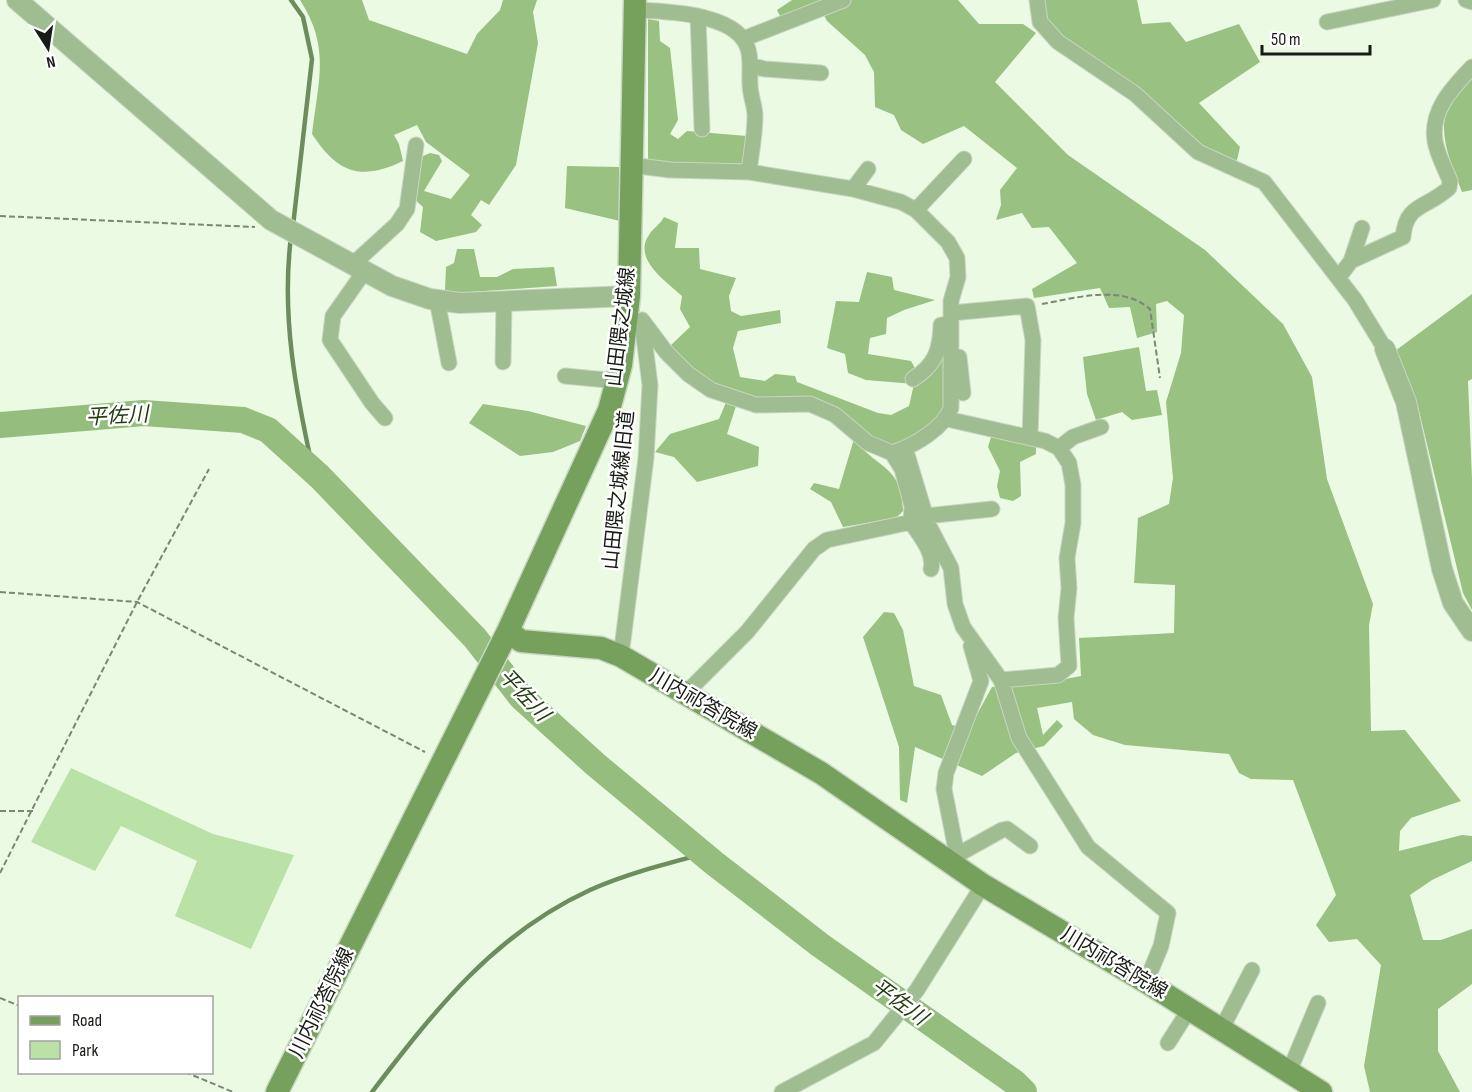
<svg xmlns="http://www.w3.org/2000/svg" width="1472" height="1092" viewBox="0 0 1472 1092" font-family="'Sofia Sans Condensed','Noto Sans JP',sans-serif">
<style>
.green{fill:#bae2a6}
.forest{fill:#98c182}
.lines{fill:none;stroke-linecap:round;stroke-linejoin:round}
.stream{stroke:#6e8d5e;stroke-width:4.5}
.river{stroke:#94bd7e;stroke-width:26}
.minor-casing{stroke:#c9d6c2;stroke-width:17}
.tertiary-casing{stroke:#c9d6c2;stroke-width:22}
.secondary-casing{stroke:#c9d6c2;stroke-width:25}
.path{stroke:#7c8676;stroke-width:2;stroke-dasharray:6 3;stroke-linecap:butt}
.minor{stroke:#9fbd90;stroke-width:15}
.tertiary{stroke:#9fbd90;stroke-width:20}
.secondary{stroke:#75a15d;stroke-width:22}
.labels{text-anchor:middle;dominant-baseline:central;stroke-width:5;stroke-linejoin:round;paint-order:stroke}
.street-label{font-size:20px;fill:#171c14;stroke:#fff}
.water-label{font-size:21px;font-style:italic;fill:#233e12;stroke:#fff}
</style>
<rect width="100%" height="100%" fill="#ebfae3"/>
<!-- green -->
<path class="green" d="M71,768L213,834L294,855L251,949L175,916L197,861L121,826L95,871L31,842Z"/>
<!-- forest -->
<path class="forest" d="M300,0H362L369,20L467,54L477,34L500,10L503,0H537L533,12L538,43L516,165L489,205L481,200L471,215L482,225L476,232L436,241L420,232L423,207L413,198L423,156L430,153L439,155L442,161L424,191L451,199L470,175L426,142L417,125L394,135L399,144L403,161C360,182 337,172 312,134C318,81 331,48 300,0Z
M792,0H958L979,24H1023L1036,33L995,82L1068,155L1205,250L1283,324L1312,377L1327,479L1373,604L1369,625L1371,731L1405,730L1461,801L1411,818L1400,831L1399,851L1462,835L1472,836V861L1432,880L1410,895L1423,940H1441L1472,929V984L1438,1009V1051L1460,1092H1370L1364,1066L1381,965L1357,939L1329,942L1316,925L1336,895L1293,780L1251,779L1239,773L1229,754L1125,745L1093,735L1074,719L1072,702L1037,708L1043,735L1057,720L1063,726L1044,746L1016,753L982,776L915,747L907,803L900,800L899,747L863,637L884,612L894,613L903,630L914,686L941,695L952,725L969,729L992,687L1034,685L1081,676L1079,638L1174,633L1175,585L1134,583L1138,518L1169,504L1173,478L1166,402L1181,353L1184,315L1167,301L1156,304L1157,332L1137,338L1130,307L1109,308L1100,288L1034,298L1032,289L1077,263L1049,227L1032,228L1022,213L996,220L1001,205L1000,190L1017,168L964,126L923,144L901,130L894,115L875,107L874,72L865,55L827,21L817,2L781,18L777,10Z
M1042,0H1137L1142,24L1170,22L1186,42L1239,24L1260,62L1199,103L1240,147L1236,164L1200,147L1063,39L1045,19Z
M648,19L659,21L660,41L670,48L678,120L670,134L678,139L687,131L747,136L746,168L648,164Z
M1472,76V190L1462,192C1452,165 1434,129 1451,102C1457,93 1465,85 1472,76Z
M567,166L619,167L620,221L565,208Z
M664,217L678,223L675,248H699L700,269L736,278L729,296L731,311L741,316L780,310L781,323L738,331L733,348L740,377L765,381L775,374L795,376L797,382L878,413L891,415L909,406L914,384L866,380L848,373L845,354L827,348L836,301L859,302L867,272L892,277L894,290L935,300L904,310L887,318L886,334L870,338L868,354L911,361L917,372L947,349L945,416L892,449L868,440L836,412L718,390L684,365L670,346L690,327L680,309L682,296C667,282 632,259 649,235C653,228 660,225 664,217Z
M457,249H474L480,277H497L513,269L554,267L557,286L456,293L445,290L446,267L454,263Z
M1472,294V379L1468,381L1472,479V610L1463,593L1418,407L1395,351Z
M1139,347L1146,391L1157,390L1162,415L1132,420L1122,412L1096,420L1087,394L1083,357Z
M727,400L737,403L727,434L759,447L758,466L697,482L674,457L655,452L670,434L719,419Z
M483,404L528,411L586,426L580,441L553,452L520,456L469,423Z
M991,437L1036,447V454L1020,462L1021,496L1013,501L1000,498L997,486L1000,471L988,447Z
M854,439C877,469 903,466 903,511L896,518L843,527L831,502L810,489L814,483L839,489Z"/>
<g class="lines">
<!-- stream -->
<path class="stream" d="M291,0L303,17L312,59L293,226
M291,237C281,316 296,393 313,470
M372,1092C435,1010 494,934 590,890C626,874 665,864 703,854"/>
<!-- river -->
<path class="river" d="M0,425L144,413L243,420L268,430L320,477L475,638L521,697L595,764L714,863L820,945L1014,1082L1024,1092"/>
<!-- minor casing -->
<g class="minor-casing">
<path id="minor" d="M1037,0L1040,22L1058,42L1135,94L1198,152L1264,182L1355,300L1385,349
M1466,0L1472,2
M698,16L702,129
M1327,22L1433,0
M743,39L843,0
M750,65L765,69L821,73
M631,165L670,170L749,172C751,154 755,135 755,116C755,106 750,95 750,84C749,70 753,52 743,39C724,13 663,11 634,10
M749,172L853,189L868,169
M853,189L901,202L916,210L964,159
M1351,261L1362,228
M351,266L397,224L407,209L416,145
M364,272L333,316L330,340L372,403L385,418
M1339,277L1351,261L1403,237C1406,203 1426,209 1449,188L1450,181C1445,168 1437,154 1435,141C1430,110 1453,87 1472,67
M437,300L449,363
M951,313L1027,306L1033,340L1030,438
M642,320L666,352L688,374L711,390L756,405L810,404L835,415L868,443L892,453L902,469L912,506L911,522L827,540L814,549L747,632L685,694
M959,357L963,393
M503,362L504,302
M565,376L617,381
M913,379C935,365 940,351 941,325L951,323
M905,448L928,524L951,568L955,604L963,627L1001,680L1058,675L1069,666L1066,618L1069,588L1067,558L1073,523V485L1069,463L1059,448L1045,441L947,419
M1059,448L1073,437L1101,427
M895,452C915,445 944,428 951,408V301L958,277L957,258L948,242L916,210
M926,516L992,509
M911,522C920,536 935,553 931,569
M621,656L646,458L650,385L642,322
M1001,680L1019,738L1088,847L1168,913L1161,946L1146,982
M957,855L1002,830L1007,829L1030,846
M953,864L957,855L944,789L946,773L981,681L971,646
M1221,1030L1252,970
M1168,1043L1189,1010
M1289,1072L1318,1003
M782,1092L874,1043L917,990L983,885"/>
</g>
<!-- tertiary casing -->
<g class="tertiary-casing">
<path id="tertiary" d="M17,0L271,220L392,286L430,299L460,303L629,296
M1385,349L1406,402L1442,569L1453,603L1472,631"/>
</g>
<!-- secondary casing -->
<g class="secondary-casing">
<path id="secondary" d="M508,631L521,641L601,648L621,656L821,773L983,885L1146,982L1321,1092
M277,1092L508,631L609,410L621,365L629,296L635,0"/>
</g>
<!-- path -->
<path class="path" d="M0,216L255,227
M1042,304C1076,298 1121,284 1150,309L1160,378
M0,592L137,602L425,752
M0,811H33
M0,873L137,602L209,469
M0,998L20,1006
M185,1072L233,1092"/>
<!-- minor -->
<use href="#minor" class="minor"/>
<!-- tertiary -->
<use href="#tertiary" class="tertiary"/>
<!-- secondary -->
<use href="#secondary" class="secondary"/>
</g>
<g class="labels">
<!-- street labels -->
<g class="street-label">
<text transform="translate(621 327) rotate(-83)">山田隈之城線</text>
<text transform="translate(619 490) rotate(-84)">山田隈之城線旧道</text>
<text transform="translate(703 704) rotate(30)">川内祁答院線</text>
<text transform="translate(1114 963) rotate(31)">川内祁答院線</text>
<text transform="translate(322 1003) rotate(-64)">川内祁答院線</text>
</g>
<!-- water labels -->
<g class="water-label">
<text transform="translate(117 416) rotate(-3)">平佐川</text>
<text transform="translate(524 695) rotate(47)">平佐川</text>
<text transform="translate(899 1002) rotate(36)">平佐川</text>
</g>
</g>
<!-- legend -->
<rect x="18" y="996" width="195" height="78" fill="#ffffff" stroke="#a2a4a1" stroke-width="1.5"/>
<rect x="30" y="1016" width="30" height="9" fill="#75a15d" stroke="#a2a4a1" stroke-width="1.5"/>
<text x="72" y="1026" font-size="18" fill="#171c14">Road</text>
<rect x="30" y="1041" width="30" height="18" fill="#bae2a6" stroke="#a2a4a1" stroke-width="1.5"/>
<text x="72" y="1056" font-size="18" fill="#171c14">Park</text>
<!-- north arrow -->
<g transform="translate(48 48) rotate(168)" stroke="#ffffff" stroke-width="4.5" paint-order="stroke">
<path d="M0-4.5L10 22L0 15L-10 22Z" fill="#171c14"/>
<text y="-9" font-size="16" font-weight="bold" text-anchor="middle" fill="#171c14">N</text>
</g>
<!-- scale -->
<path d="M1262 45v9h108v-9" fill="none" stroke="#171c14" stroke-width="3"/>
<text x="1271" y="45" font-size="18" fill="#171c14" stroke="#ffffff" stroke-width="4.5" paint-order="stroke">50 m</text>
</svg>
